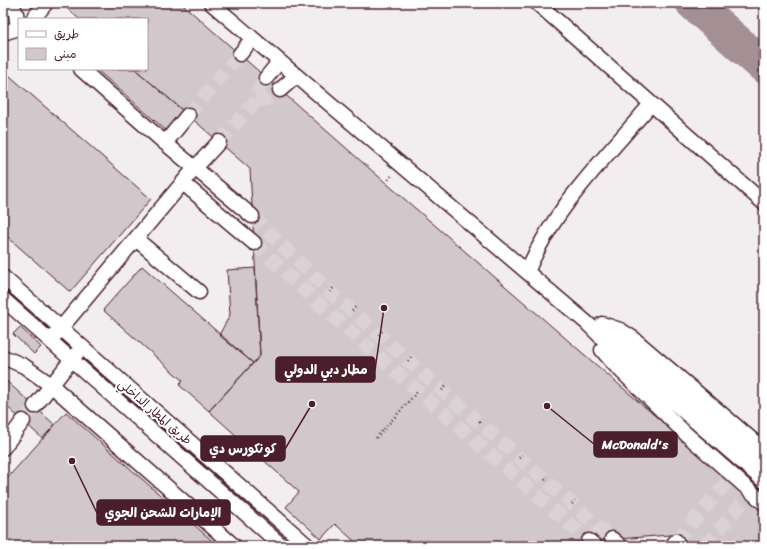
<svg xmlns="http://www.w3.org/2000/svg" width="767" height="549" viewBox="0 0 767 549" font-family="Sriracha,'Playpen Sans Arabic',sans-serif">
<style>
.built{fill:#f2eeef;fill-rule:evenodd}
.lines{fill:none;stroke-linecap:round;stroke-linejoin:round}
.taxiway{stroke:#a48f95;stroke-width:35}
.building{fill:#d2c7cb;stroke:#4a1f2b}
.minor-tunnel{stroke:#dbd2d5;stroke-width:14;stroke-dasharray:14 7;stroke-linecap:butt}
.minor-casing{stroke:#4a1f2b;stroke-width:17}
.path{stroke:#4a1f2b;stroke-width:2.5;stroke-dasharray:1 3;stroke-linecap:butt}
.minor{stroke:#fff;stroke-width:14}
.labels{text-anchor:middle;dominant-baseline:central;stroke-width:4;stroke-linejoin:round;paint-order:stroke}
.street-label{font-size:12px;fill:#4a1f2b;stroke:#fff}
.leader{fill:none;stroke:#4a1f2b;stroke-width:1.5}
.callout-dot{fill:#4a1f2b;stroke:#fff;stroke-width:1.5}
.callout{fill:#4a1f2b;stroke:#4a1f2b;stroke-width:1.5}
.callout-label{font-size:13px;text-anchor:middle;font-weight:bold;fill:#fff}
</style>
<rect width="100%" height="100%" fill="#fff"/>
<filter id="ink" filterUnits="userSpaceOnUse"><feTurbulence type="fractalNoise" baseFrequency=".025" numOctaves="2"/><feDisplacementMap in="SourceGraphic" scale="8" xChannelSelector="R" yChannelSelector="G"/><feConvolveMatrix kernelMatrix="1 2 1 2 8 2 1 2 1" color-interpolation-filters="sRGB"/></filter>
<g filter="url(#ink)">
<!-- built -->
<path class="built" d="M3,3H764V546H3ZM19,19H147V69H19Z"/>
<g class="lines">
<!-- taxiway -->
<path class="taxiway" d="M693,3L764,66"/>
</g>
<!-- building -->
<path class="building" d="M61,3H181L386,183L764,510V546H682L670,535L566,543V546H360L335,524L321,539L286,507L299,492L209,411L260,356L250,169L135,69H147V19H79Z
M96,69H135L188,115L170,134Z
M3,70L151,199L70,292L3,233Z
M142,266L253,363L209,411L179,385L183,381L103,310Z
M255,268L260,356L253,363L219,335L230,315L227,270Z
M20,327L41,347L34,354L13,334Z
M3,378L55,425L43,439L3,403Z
M66,412L218,546H3V483Z"/>
<g class="lines">
<!-- minor-tunnel -->
<path class="minor-tunnel" d="M256,101L266,99L280,90
M188,115L240,54
M219,142L256,101L258,92L266,78
M252,216L330,292L612,539
M254,243L318,303L589,541
M23,421L35,406
M676,541L729,480
M705,546L748,496"/>
<!-- minor casing -->
<g class="minor-casing">
<path id="minor" d="M11,3L16,13L18,28
M211,3L587,323L620,356L764,481
M537,3L764,203
M33,19L46,3
M3,33L19,28
M240,54L252,39
M81,69L165,143L252,216
M266,78L279,62
M280,90L296,76
M165,143L188,115
M183,183L254,243
M136,239L199,292
M527,272C554,207 606,157 651,104
M3,277L308,546
M3,299L282,546
M602,324L620,330L634,339L764,450
M599,328L627,348L764,466
M56,334L195,168L219,142
M602,350L614,364L686,434L764,503
M3,357L24,366L51,385L234,546
M35,406L77,353
M3,448L23,421
M612,539L620,546
M589,541L595,546
M672,546L676,541"/>
</g>
<!-- path -->
<path class="path" d="M386,183L393,174
M330,292L334,287
M352,311L356,306
M379,335L383,330
M408,361L412,356
M442,390L446,386
M479,422L482,419
M376,438L418,391
M519,458L522,455
M545,480L548,477
M572,504L575,501"/>
<!-- minor -->
<use href="#minor" class="minor"/>
</g>
</g>
<g class="labels">
<!-- street labels -->
<g class="street-label">
<text transform="translate(155 412) rotate(41)">طريق المطار الداخلي</text>
</g>
</g>
<!-- callouts -->
<path class="leader" d="M384 308L375 370M547 406L594 444M312 404L285 449M72 461L97 513"/>
<g class="callout-dot">
<circle cx="384" cy="308" r="4"/>
<circle cx="547" cy="406" r="4"/>
<circle cx="312" cy="404" r="4"/>
<circle cx="72" cy="461" r="4"/>
</g>
<g class="callout">
<rect x="276" y="357" width="99" height="25" rx="4"/>
<rect x="594" y="432" width="83" height="25" rx="4"/>
<rect x="201" y="436" width="84" height="25" rx="4"/>
<rect x="97" y="500" width="133" height="25" rx="4"/>
</g>
<g class="callout-label">
<text x="326" y="374">مطار دبي الدولي</text>
<text x="635" y="449">McDonald's</text>
<text x="243" y="453">كونكورس دي</text>
<text x="163" y="517">الإمارات للشحن الجوي</text>
</g>
<!-- margin -->
<rect width="767" height="549" fill="none" stroke="#fff" stroke-width="16"/>
<rect x="8" y="8" width="751" height="533" fill="none" stroke="#4a1f2b" stroke-width="1.5" filter="url(#ink)"/>
<!-- legend -->
<rect x="18" y="18" width="130" height="52" fill="#ffffff" stroke="#b7a5aa"/>
<rect x="26" y="31" width="20" height="6" fill="#ffffff" stroke="#b7a5aa"/>
<text x="54" y="38" font-size="12" fill="#4a1f2b">طريق</text>
<rect x="26" y="48" width="20" height="12" fill="#d2c7cb" stroke="#b7a5aa"/>
<text x="54" y="58" font-size="12" fill="#4a1f2b">مبنى</text>
</svg>
